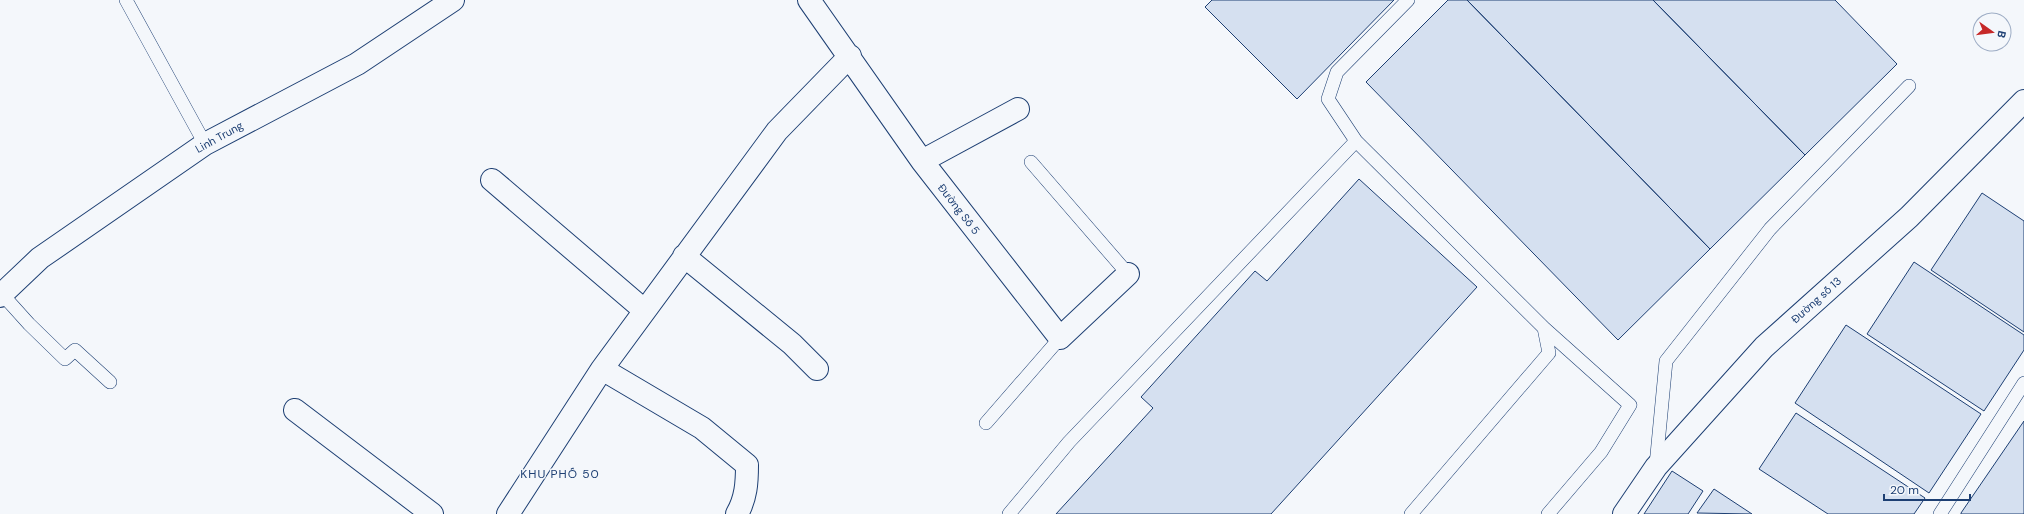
<svg xmlns="http://www.w3.org/2000/svg" width="2024" height="514" viewBox="0 0 2024 514" font-family="'DM Sans',sans-serif">
<style>
.building{fill:#d5e0f0;stroke:#1d3f73}
.lines{fill:none;stroke-linecap:round;stroke-linejoin:round}
.lane-casing{stroke:#1d3f73;stroke-width:14}
.street-casing{stroke:#1d3f73;stroke-width:24}
.secondary-casing{stroke:#1d3f73;stroke-width:24}
.lane{stroke:#f4f7fb;stroke-width:13}
.street{stroke:#f4f7fb;stroke-width:22}
.secondary{stroke:#f4f7fb;stroke-width:22}
.labels{text-anchor:middle;dominant-baseline:central;stroke-width:3;stroke-linejoin:round;paint-order:stroke}
.street-label{font-size:11px;fill:#1d3f73;stroke:#f4f7fb}
.neighbourhood-label{font-size:12px;letter-spacing:1px;fill:#1d3f73;stroke:#f4f7fb}
</style>
<rect width="100%" height="100%" fill="#f4f7fb"/>
<!-- building -->
<path class="building" d="M1212,0H1394L1297,99L1205,7Z
M1448,0H1467L1710,249L1618,340L1366,82Z
M1467,0H1653L1805,155L1710,249Z
M1653,0H1835L1897,64L1805,155Z
M1359,179L1477,287L1271,514H1056L1153,408L1141,397L1255,271L1267,281Z
M1982,193L2024,221V332L1931,270Z
M1914,262L2024,335V350L1984,411L1867,334Z
M1846,325L1981,414L1929,493L1795,403Z
M1796,413L1925,498L1914,514H1828L1759,469Z
M2024,421V514H1961V513Z
M1672,471L1703,491L1688,514H1644Z
M1714,489L1752,514L1697,513Z"/>
<g class="lines">
<!-- lane casing -->
<g class="lane-casing">
<path id="lane" d="M126,0L205,144
M1408,0L1337,72L1328,99L1356,141L1544,328L1549,353L1411,514
M1031,162L1128,274
M2,294L29,324L65,359L75,350L110,382
M1544,328L1630,405L1601,452L1548,514
M986,423L1060,338
M1656,465L1666,361L1770,229L1909,86
M1009,514L1069,442L1356,141
M1940,514L2024,383"/>
</g>
<!-- street casing -->
<g class="street-casing">
<path id="street" d="M809,0L922,161L1060,338L1128,274
M922,161L1018,109
M492,180L644,310
M684,256L792,344L817,369
M602,369L702,428L747,465C747,483 746,498 737,514
M295,410L432,514
M508,514L602,369L777,131L850,56"/>
</g>
<!-- secondary casing -->
<g class="secondary-casing">
<path id="secondary" d="M0,296L40,258L205,144L357,64L453,0
M1624,514L1656,467L1764,347L1909,217L2024,101"/>
</g>
<!-- lane -->
<use href="#lane" class="lane"/>
<!-- street -->
<use href="#street" class="street"/>
<!-- secondary -->
<use href="#secondary" class="secondary"/>
</g>
<g class="labels">
<!-- street labels -->
<g class="street-label">
<text transform="translate(219 137) rotate(-29)">Linh Trung</text>
<text transform="translate(959 209) rotate(52)">Đường Số 5</text>
<text transform="translate(1816 300) rotate(-42)">Đường số 13</text>
</g>
<!-- neighbourhood labels -->
<g class="neighbourhood-label">
<text x="560" y="474">KHU PHỐ 50</text>
</g>
</g>
<!-- north arrow -->
<g transform="translate(1992 32) rotate(104)"><circle r="19" fill="#f4f7fb" stroke="#9eadc5"/>
<path d="M0-3L7 15L0 10L-7 15Z" fill="#c62828"/>
<text y="-6" font-size="11" font-weight="bold" text-anchor="middle" fill="#1d3f73">B</text>
</g>
<!-- scale -->
<path d="M1884 494v6h86v-6" fill="none" stroke="#1d3f73" stroke-width="2"/>
<text x="1890" y="494" font-size="12" fill="#1d3f73" stroke="#f4f7fb" stroke-width="3" paint-order="stroke">20 m</text>
</svg>
